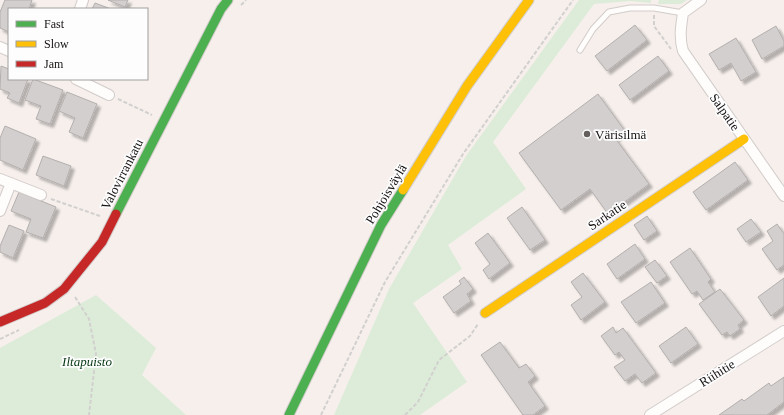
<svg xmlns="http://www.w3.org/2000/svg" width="784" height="415" viewBox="0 0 784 415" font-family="Georgia,serif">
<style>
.green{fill:#ddecd9}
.building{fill:#d4cfcf;stroke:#b3afae;filter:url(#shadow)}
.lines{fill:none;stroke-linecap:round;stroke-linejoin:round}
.lane-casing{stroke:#d2ccca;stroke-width:7}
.street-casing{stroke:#d2ccca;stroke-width:12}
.fast-casing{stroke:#d2ccca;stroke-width:11}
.slow-casing{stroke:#d2ccca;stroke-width:11}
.jam-casing{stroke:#d2ccca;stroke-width:11}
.path{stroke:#d2d0cf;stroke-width:2;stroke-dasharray:4 2;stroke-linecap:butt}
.lane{stroke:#fefdfc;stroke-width:5}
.street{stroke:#fefdfc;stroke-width:10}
.fast{stroke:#4caf50;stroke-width:9}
.slow{stroke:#ffc107;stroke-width:9}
.jam{stroke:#c62828;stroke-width:9}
.poi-dot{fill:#645f5d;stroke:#fdfdfd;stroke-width:1.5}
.labels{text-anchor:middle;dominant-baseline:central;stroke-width:3.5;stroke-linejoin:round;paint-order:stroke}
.street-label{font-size:13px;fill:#151110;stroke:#fdfdfd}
.poi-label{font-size:13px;fill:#151110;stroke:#fdfdfd;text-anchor:start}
.park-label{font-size:13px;font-style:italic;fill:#053611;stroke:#fdfdfd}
</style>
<defs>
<filter id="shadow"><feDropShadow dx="3.5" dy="3.5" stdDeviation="1" flood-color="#0004"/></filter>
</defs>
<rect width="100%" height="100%" fill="#f6efec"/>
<!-- green -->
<path class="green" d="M579,0H651V3L630,1L594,4L493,142L526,189L448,245L462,269L413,303L467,382L420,415H334L389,289L466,156Z
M659,0H687L681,4H658Z
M96,295L156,348L142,375L186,415H0V348Z"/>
<!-- building -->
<path class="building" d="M5,0H32L29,9H9V32L0,28V12Z
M108,0H128L125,7Z
M95,3L111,9H92Z
M635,25L647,40L607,71L595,56Z
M776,26L784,41V46L762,59L752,40Z
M736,38L756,72L741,81L731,63L719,70L709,54Z
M658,56L669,71L630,100L619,85Z
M1,66L9,69V79H28L19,103L7,98L10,93L0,89Z
M33,79L63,90L50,124L36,119L41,106L25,100Z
M67,92L97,104L83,138L69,132L75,118L59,111Z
M598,94L625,131L615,138L649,184L608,214L590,189L561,210L519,153Z
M5,126L36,139L23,170L0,160V138Z
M43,156L71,166L64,186L36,175Z
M735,162L748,180L706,210L693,192Z
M19,192L56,207L43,238L26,232L31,219L11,211Z
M522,207L545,240L530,250L507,218Z
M647,216L657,231L644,240L634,225Z
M751,219L761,232L746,242L737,229Z
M777,224L784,234V265L777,270L762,249L773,241L767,231Z
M9,225L24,231L13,258L0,252V246Z
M488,233L510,263L489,279L483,270L490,264L475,243Z
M635,244L645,259L617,279L607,264Z
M690,248L711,279L708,282L715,292L703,300L697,291L692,294L670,262Z
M655,260L667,276L657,283L645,267Z
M583,273L605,302L581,320L571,305L582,297L571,282Z
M464,277L473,289L467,294L471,301L454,313L443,297L461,284L459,281Z
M784,278V306L771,316L758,297Z
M651,282L665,303L636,323L621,302Z
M720,289L744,320L738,325L740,329L730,336L727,332L722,335L699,304Z
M613,327L616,333L623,328L656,373L642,383L635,374L625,381L614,367L625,360L619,352L615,355L601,336Z
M686,327L698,344L671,363L659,346Z
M500,342L519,368L526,364L535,376L528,382L545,406L533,415H523L481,355Z
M784,377V402L767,415H719L742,399L744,401L769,383L771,386Z"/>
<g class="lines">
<!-- lane casing -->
<g class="lane-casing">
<path id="lane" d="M580,50L593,29L609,12L630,8H654L683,13"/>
</g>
<!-- street casing -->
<g class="street-casing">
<path id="street" d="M701,0L683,13C681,26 679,38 683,51L784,196
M80,9L83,0
M0,47L9,51
M76,79L109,95
M0,179L41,195
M0,211L11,183
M650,415L784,331"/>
</g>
<!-- fast casing -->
<g class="fast-casing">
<path id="fast" d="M116,214L221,9L228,0
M289,415L381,225L403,190"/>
</g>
<!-- slow casing -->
<g class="slow-casing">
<path id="slow" d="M403,190L467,86L529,0
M485,313L744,139"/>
</g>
<!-- jam casing -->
<g class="jam-casing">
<path id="jam" d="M0,322L45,303L64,289L102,242L116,214"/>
</g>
<!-- path -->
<path class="path" d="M241,5L246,0
M654,15V26L671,49
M118,99L152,115
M51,199L100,216
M75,297L89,319L96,354L89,415
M0,339L19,330
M321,415L385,282L463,154L573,0
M405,415L418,402L439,360L470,336L478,324"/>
<!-- lane -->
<use href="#lane" class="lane"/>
<!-- street -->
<use href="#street" class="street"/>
<!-- fast -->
<use href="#fast" class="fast"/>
<!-- slow -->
<use href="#slow" class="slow"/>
<!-- jam -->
<use href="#jam" class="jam"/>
</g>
<!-- markers -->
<circle class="poi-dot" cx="587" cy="134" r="4"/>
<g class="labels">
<!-- street labels -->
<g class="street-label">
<text transform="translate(725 112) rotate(55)">Salpatie</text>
<text transform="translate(122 174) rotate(-63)">Valovirrankatu</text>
<text transform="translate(386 194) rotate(-59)">Pohjoisväylä</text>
<text transform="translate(607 215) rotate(-34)">Sarkatie</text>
<text transform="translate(717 373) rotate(-32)">Riihitie</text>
</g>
<!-- poi labels -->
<g class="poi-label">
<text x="595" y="134">Värisilmä</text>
</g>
<!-- park labels -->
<g class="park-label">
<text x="87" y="361">Iltapuisto</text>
</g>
</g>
<!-- legend -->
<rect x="8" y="8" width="140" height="72" fill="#fdfdfd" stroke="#a09f9e"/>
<rect x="16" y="21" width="20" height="6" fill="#4caf50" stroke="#a09f9e"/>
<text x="44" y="28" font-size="12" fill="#151110">Fast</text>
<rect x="16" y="41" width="20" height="6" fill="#ffc107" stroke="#a09f9e"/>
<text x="44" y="48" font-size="12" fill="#151110">Slow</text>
<rect x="16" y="61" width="20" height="6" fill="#c62828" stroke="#a09f9e"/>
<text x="44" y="68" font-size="12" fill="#151110">Jam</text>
</svg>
